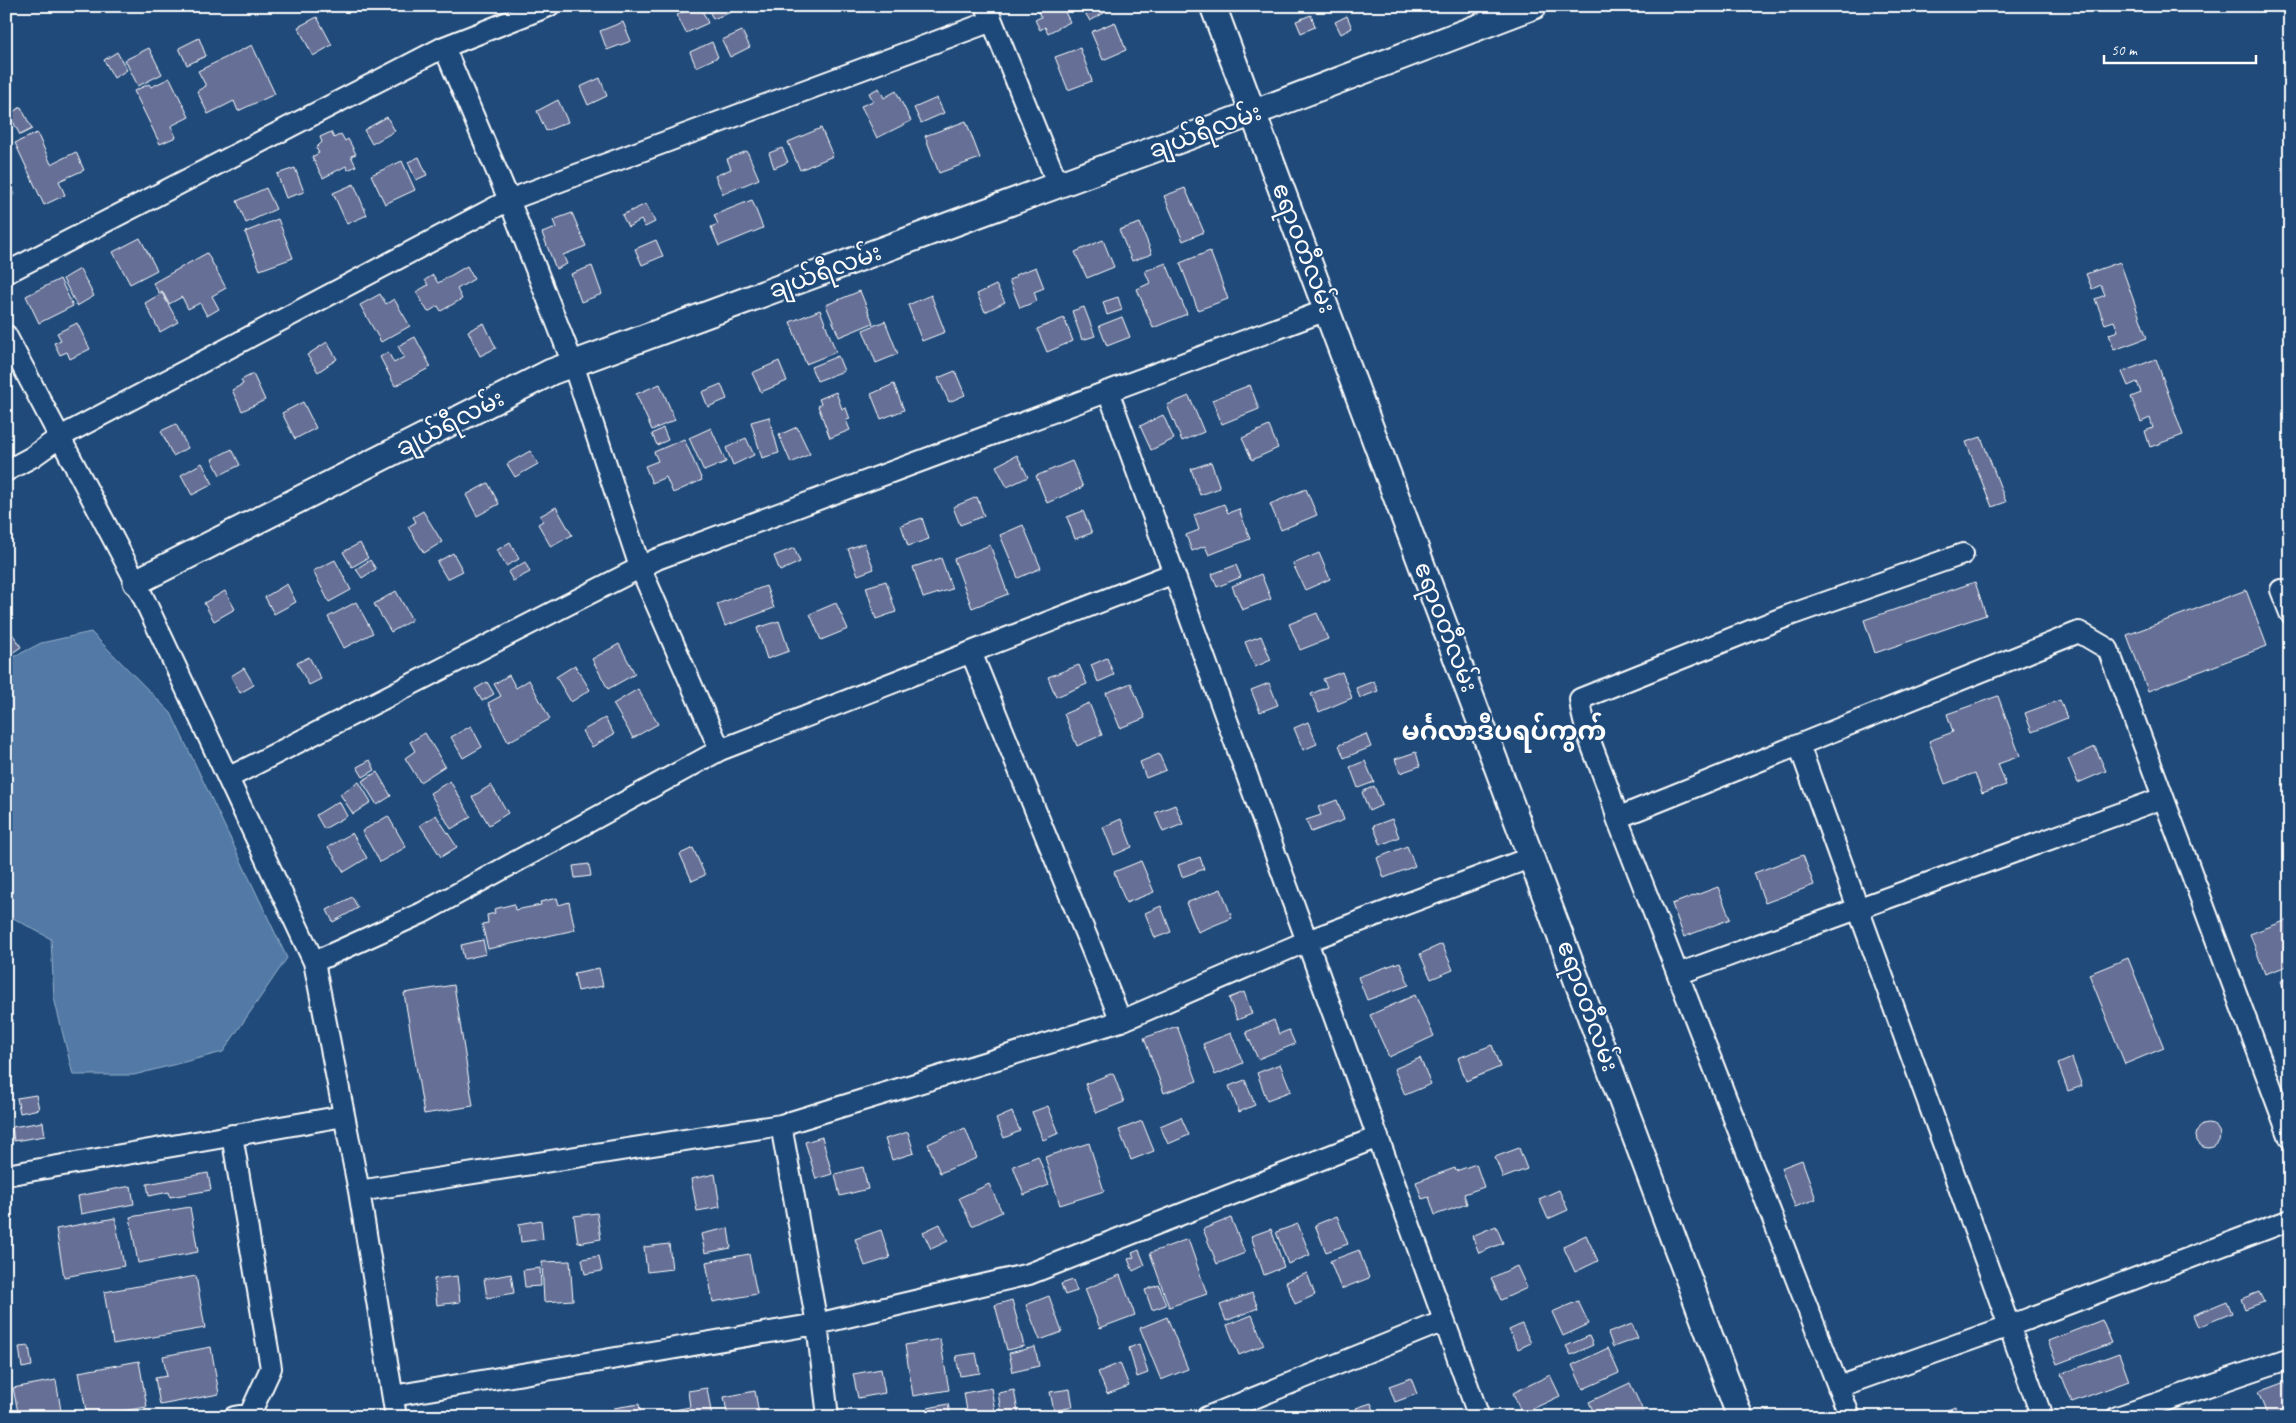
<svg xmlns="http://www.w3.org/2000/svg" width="2296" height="1423" viewBox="0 0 2296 1423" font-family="Caveat,'Noto Sans Myanmar',sans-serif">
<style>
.water{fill:#527aa6;stroke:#97afca}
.building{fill:#666f97;stroke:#fff}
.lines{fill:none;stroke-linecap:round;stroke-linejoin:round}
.minor-casing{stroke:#fff;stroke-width:24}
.tertiary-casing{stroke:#fff;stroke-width:29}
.minor{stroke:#1f4a7a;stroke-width:20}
.tertiary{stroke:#1f4a7a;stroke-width:25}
.labels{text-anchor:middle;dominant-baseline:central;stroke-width:4;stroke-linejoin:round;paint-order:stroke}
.street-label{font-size:24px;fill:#fff;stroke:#1f4a7a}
.quarter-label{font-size:26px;font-weight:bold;fill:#fff;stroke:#1f4a7a}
</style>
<rect width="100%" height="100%" fill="#1f4a7a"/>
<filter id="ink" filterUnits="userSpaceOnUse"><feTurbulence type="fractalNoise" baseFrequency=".02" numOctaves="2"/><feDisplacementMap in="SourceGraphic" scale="10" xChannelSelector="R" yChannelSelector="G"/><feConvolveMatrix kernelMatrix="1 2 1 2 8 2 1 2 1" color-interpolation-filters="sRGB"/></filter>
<g filter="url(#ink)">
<!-- water -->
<path class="water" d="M91,632L171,713L287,958L223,1052L134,1075H73L54,998L51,939L6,914V661L41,643Z"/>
<!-- building -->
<path class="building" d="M695,6H700L708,23L686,33L677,15Z
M707,6H732L734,11L713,19Z
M838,6H856L841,13Z
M1049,6H1062L1070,22L1048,33L1045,27L1040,30L1035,20L1041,17L1038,12Z
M1081,6H1116L1090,21Z
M1311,15L1315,27L1301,33L1296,21Z
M1347,16L1352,28L1341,34L1335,22Z
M317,17L332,45L313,56L298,27Z
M623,22L631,41L607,50L600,31Z
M1115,22L1126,50L1103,60L1091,32Z
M742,31L750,47L730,57L722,40Z
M199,38L206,56L187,65L179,48Z
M712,42L718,57L696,67L690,52Z
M252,45L275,94L238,111L234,101L208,114L197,91L206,86L198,71Z
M149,48L162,74L138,86L125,60Z
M1080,48L1092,81L1068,90L1055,57Z
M117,52L127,70L114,78L104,60Z
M170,78L189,117L171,126L176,137L160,144L134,91L149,84L151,87Z
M600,78L607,96L588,105L580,87Z
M879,88L884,98L896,91L911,121L877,138L861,106L873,101L869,93Z
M937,98L944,113L921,123L914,108Z
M558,100L568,122L546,131L537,111Z
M21,107L32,129L20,135L9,114Z
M387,117L395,131L372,144L364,130Z
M966,121L980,158L939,173L925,136Z
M821,128L833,156L800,170L788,142Z
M331,132L334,138L341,134L345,141L348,139L356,154L351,156L356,166L348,170L346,166L323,178L312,157L319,153L316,148L322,142L320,137Z
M37,133L51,164L76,152L84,170L59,181L65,195L44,205L15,143Z
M782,148L788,162L774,168L769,153Z
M747,151L759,179L723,194L715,176L731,169L727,159Z
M419,157L427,175L416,180L408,162Z
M402,161L415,190L385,204L371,175Z
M295,168L304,192L286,198L277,174Z
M6,178L15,194L6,198Z
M354,184L367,215L347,224L333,193Z
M266,188L276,209L246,223L237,201Z
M1185,188L1204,232L1183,241L1164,196Z
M752,200L763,228L719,246L711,227L718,224L714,215Z
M646,204L655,222L645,227L641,220L628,227L622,215Z
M572,213L586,246L563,255L567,264L556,269L542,233L556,228L553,220Z
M278,219L293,258L260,270L245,232Z
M1140,223L1152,254L1132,261L1119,230Z
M140,238L157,270L130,284L113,252Z
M656,240L663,256L642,265L635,249Z
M1103,240L1114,267L1087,278L1075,252Z
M1210,251L1228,299L1198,310L1180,263Z
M207,253L226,288L212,296L219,309L207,316L200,303L188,309L182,297L169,304L162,291L159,293L153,283Z
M2120,262L2147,338L2114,350L2109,334L2118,331L2114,321L2105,324L2095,299L2105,295L2101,285L2092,289L2086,274Z
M1166,263L1187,314L1153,328L1137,289L1150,283L1145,271Z
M467,266L474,279L457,289L462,299L441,311L438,306L428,312L416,292L428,285L425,280L433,275L438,283Z
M592,266L602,294L581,302L571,274Z
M1036,267L1044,288L1034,292L1037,301L1020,308L1009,280L1016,277L1015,275Z
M80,269L94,296L77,306L63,279Z
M60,279L73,306L39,323L26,296Z
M996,285L1005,302L985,312L977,294Z
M860,291L873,323L839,337L826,305Z
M162,293L178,322L160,332L145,303Z
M380,294L386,304L394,299L410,326L381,342L360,305Z
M931,295L945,332L922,341L908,305Z
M1118,297L1122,310L1107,315L1103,302Z
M1084,307L1095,336L1082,340L1072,311Z
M820,310L836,352L806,364L790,322Z
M1122,317L1130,337L1107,346L1099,326Z
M1064,318L1073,341L1047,352L1037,329Z
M885,321L898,354L876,363L863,330Z
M77,323L90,349L70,359L67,352L60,355L54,343L61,340L57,333Z
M484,323L496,348L480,356L468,331Z
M415,337L431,367L395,386L380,357L388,352L394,363L404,357L398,346Z
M327,342L337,359L318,372L307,355Z
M838,356L844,371L817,381L811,367Z
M2156,359L2183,435L2150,447L2145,431L2153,428L2150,418L2141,422L2131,397L2141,393L2137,382L2128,386L2122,372Z
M779,361L787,381L761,392L752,373Z
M955,371L965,395L949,402L938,378Z
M253,374L265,400L242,411L232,390L243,384L241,380Z
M660,384L675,420L652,430L636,394Z
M721,384L727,399L708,407L702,392Z
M894,384L904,410L881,419L871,394Z
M1250,385L1259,409L1222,424L1212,400Z
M836,392L842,409L846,408L850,419L846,420L850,430L830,438L818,406L821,404L819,399Z
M1189,396L1204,432L1182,441L1167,405Z
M303,402L316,428L295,439L282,413Z
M1163,415L1174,439L1151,450L1140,426Z
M769,417L779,453L762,458L751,422Z
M176,424L188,448L173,456L161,431Z
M1269,426L1278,448L1252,460L1242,438Z
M797,427L810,454L791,463L779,435Z
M663,428L668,440L657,445L652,434Z
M711,428L726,462L704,471L689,438Z
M1981,437L2006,502L1992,507L1966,442Z
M746,438L754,455L733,465L726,448Z
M684,439L702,480L673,493L666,477L652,483L645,466L658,461L654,452Z
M232,449L240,465L220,475L212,459Z
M530,451L538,464L515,477L507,464Z
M1017,455L1028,477L1007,487L996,466Z
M1072,461L1083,487L1047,503L1036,476Z
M1211,462L1220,488L1200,495L1191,469Z
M202,463L213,484L192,495L181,475Z
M488,483L499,504L477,516L466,495Z
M1306,489L1317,515L1281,530L1270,504Z
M977,497L984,516L960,525L953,507Z
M1224,504L1228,513L1239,509L1250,539L1209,555L1205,546L1192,551L1186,535L1199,530L1194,515Z
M556,507L572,535L551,547L538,524L543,521L540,516Z
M423,511L442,542L424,553L408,527L416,522L413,517Z
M1083,511L1092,533L1075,539L1067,517Z
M922,518L929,539L908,546L901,525Z
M1023,525L1041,568L1018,578L1000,535Z
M510,542L519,559L506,566L497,550Z
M360,543L368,558L352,567L343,552Z
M864,543L874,569L858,575L848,549Z
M990,545L1008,594L972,608L954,559Z
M794,548L800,562L780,571L774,556Z
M453,553L463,571L447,579L437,562Z
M1319,553L1330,579L1305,590L1293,564Z
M941,558L952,589L923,598L913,567Z
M335,560L351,590L329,602L313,571Z
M370,560L376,569L362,578L356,569Z
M525,562L530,572L513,581L508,572Z
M1236,565L1241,577L1217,587L1212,574Z
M1261,574L1271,599L1242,610L1232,586Z
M886,581L896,612L876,619L866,587Z
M1975,582L1986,615L1875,653L1864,620Z
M287,584L296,602L274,614L265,597Z
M766,586L774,608L725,626L717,604Z
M2246,590L2267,646L2148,691L2127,635Z
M225,591L235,609L214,621L204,603Z
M396,591L412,620L391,632L374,604Z
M356,602L373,633L344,648L328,617Z
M836,603L848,629L821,640L810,614Z
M1317,613L1328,639L1300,650L1289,624Z
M779,621L789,651L767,659L757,628Z
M10,630L21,647L6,657V633Z
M1261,636L1271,660L1255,667L1245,642Z
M619,644L635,674L608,689L592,659Z
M309,657L321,679L309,685L297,663Z
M1107,658L1114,675L1098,682L1091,665Z
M575,665L590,690L571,702L556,677Z
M1079,665L1087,684L1056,697L1048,677Z
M244,668L254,685L240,693L231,676Z
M1342,672L1352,698L1319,712L1311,694L1327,687L1323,679Z
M509,675L516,688L529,680L550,719L508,742L488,703L501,696L494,684Z
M1374,681L1378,691L1360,698L1356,688Z
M487,682L494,694L482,701L475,689Z
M1131,683L1145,718L1120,728L1106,693Z
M1269,683L1278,705L1260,712L1251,690Z
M638,689L658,724L633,738L613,704Z
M1998,696L2020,756L1998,764L2006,785L1982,793L1975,773L1945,784L1929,741L1953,732L1947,714Z
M2060,700L2067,718L2032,732L2025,713Z
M1089,703L1102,735L1077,746L1064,714Z
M605,718L614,734L592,747L582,731Z
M1308,722L1317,744L1303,750L1294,728Z
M471,726L482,747L463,758L451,737Z
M425,733L445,766L420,782L405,758L415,751L410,742Z
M1366,734L1371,747L1344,758L1339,745Z
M2095,747L2106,771L2078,783L2068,759Z
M1416,752L1420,766L1400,773L1395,759Z
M1159,754L1166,770L1146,778L1140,762Z
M370,760L375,770L363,777L357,767Z
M1365,761L1374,782L1358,788L1350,767Z
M377,772L391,796L377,805L362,781Z
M450,781L471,817L451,829L430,793Z
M359,782L371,802L353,814L340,794Z
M491,785L508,813L489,825L472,797Z
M1374,786L1382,805L1369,811L1362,792Z
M1337,800L1344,820L1311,832L1306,820L1321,815L1318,807Z
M339,801L347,816L324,829L316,815Z
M1175,805L1183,824L1163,832L1155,813Z
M436,815L457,847L441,857L420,825Z
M388,816L406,847L380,862L362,831Z
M1121,819L1132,847L1114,855L1103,827Z
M1392,819L1399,837L1381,845L1373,826Z
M352,833L367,858L344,872L328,847Z
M1407,846L1415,866L1384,878L1377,858Z
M693,848L705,875L692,881L680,854Z
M1803,855L1814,885L1765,903L1754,873Z
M1200,857L1204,869L1182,877L1178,865Z
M1141,861L1154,892L1126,903L1114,872Z
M589,864L591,876L575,878L573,866Z
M1718,887L1730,919L1684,937L1672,904Z
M1221,889L1232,918L1198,932L1186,903Z
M352,897L358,908L333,922L327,910Z
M557,898L559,905L569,902L575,930L488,949L482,924L488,923L487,915L495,913L494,909L514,904L515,910L541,905L540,902Z
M1161,906L1171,932L1155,938L1145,913Z
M2290,919V965L2265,974L2250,934Z
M483,940L486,954L464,959L461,945Z
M1442,944L1453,970L1431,979L1420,954Z
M2128,958L2164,1048L2125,1064L2089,974Z
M1400,962L1409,985L1367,1000L1358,977Z
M599,968L603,986L578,991L574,973Z
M2290,978V1006L2281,981Z
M454,985L473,1106L424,1114L404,993Z
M1244,992L1252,1014L1237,1020L1229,998Z
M1415,995L1434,1036L1389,1057L1370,1015Z
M1274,1020L1279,1034L1289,1030L1295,1044L1258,1059L1246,1032Z
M1177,1026L1197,1081L1164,1093L1144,1038Z
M1231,1033L1243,1063L1215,1075L1203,1044Z
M1492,1045L1500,1067L1466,1081L1458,1058Z
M1420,1058L1431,1084L1405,1095L1394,1069Z
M2072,1058L2082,1086L2068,1091L2058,1064Z
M1280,1064L1291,1091L1267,1100L1257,1073Z
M1113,1073L1124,1102L1096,1113L1085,1084Z
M1245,1080L1255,1105L1239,1112L1229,1086Z
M36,1095L39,1109L20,1113L17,1098Z
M1048,1106L1059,1133L1043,1140L1032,1112Z
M1012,1112L1020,1131L1004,1138L996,1119Z
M1181,1117L1189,1135L1168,1144L1160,1126Z
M1142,1121L1154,1151L1131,1160L1119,1130Z
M43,1122L45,1136L14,1141L12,1127Z
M2196 1136a12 12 0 1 1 24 0a12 12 0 1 1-24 0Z
M965,1128L977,1158L940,1173L928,1144Z
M908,1132L914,1153L892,1160L885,1139Z
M822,1137L832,1174L816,1179L805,1142Z
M1089,1143L1104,1191L1060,1205L1045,1157Z
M1519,1148L1527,1169L1503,1178L1495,1157Z
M1038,1156L1049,1185L1024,1195L1013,1166Z
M1802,1160L1816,1199L1795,1207L1781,1168Z
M1476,1164L1484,1187L1464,1194L1467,1204L1435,1215L1429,1197L1422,1199L1416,1182L1455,1168L1456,1171Z
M863,1167L868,1189L840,1196L835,1174Z
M208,1173L211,1190L170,1197L169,1192L149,1196L147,1184Z
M715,1174L720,1207L697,1211L691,1179Z
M989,1184L1002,1212L972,1226L959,1198Z
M131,1186L134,1204L81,1214L78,1196Z
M1559,1190L1568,1210L1548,1219L1539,1199Z
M190,1207L198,1252L138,1263L130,1217Z
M597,1213L601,1239L578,1243L574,1216Z
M1337,1216L1348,1244L1326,1252L1315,1225Z
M115,1218L124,1266L64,1277L56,1229Z
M1231,1218L1245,1253L1217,1264L1203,1229Z
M541,1220L543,1239L521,1242L519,1224Z
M940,1224L948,1241L931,1249L923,1232Z
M1298,1224L1310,1255L1288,1264L1276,1232Z
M1496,1226L1503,1243L1479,1253L1472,1236Z
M728,1228L731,1248L705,1253L701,1234Z
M1271,1229L1284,1267L1264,1275L1251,1236Z
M881,1230L890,1258L865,1266L855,1239Z
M1586,1235L1598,1261L1575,1272L1563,1246Z
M1188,1239L1207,1294L1169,1307L1150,1253Z
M669,1244L672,1269L647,1272L644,1247Z
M1139,1250L1145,1265L1133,1271L1128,1259L1134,1257L1132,1253Z
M1359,1250L1369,1278L1341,1289L1330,1261Z
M749,1254L757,1294L713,1302L706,1262Z
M599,1256L602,1271L585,1274L582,1259Z
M570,1261L573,1300L544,1302L542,1262Z
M1517,1266L1527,1288L1501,1300L1491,1278Z
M540,1268L541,1286L525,1287L523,1270Z
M1307,1273L1315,1295L1295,1304L1286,1282Z
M511,1274L514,1293L487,1298L484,1279Z
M1120,1275L1135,1315L1100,1328L1085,1289Z
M196,1276L205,1328L113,1344L104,1292Z
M457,1276L460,1302L437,1305L434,1279Z
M1073,1280L1077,1291L1065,1295L1061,1284Z
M1159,1285L1166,1305L1152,1310L1145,1290Z
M2259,1292L2264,1302L2245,1309L2241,1299Z
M1252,1293L1258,1308L1226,1321L1220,1305Z
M1049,1296L1062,1332L1040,1340L1026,1305Z
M1012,1300L1024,1346L1007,1350L995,1305Z
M1578,1301L1589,1324L1563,1336L1552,1312Z
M2227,1301L2232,1313L2198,1327L2193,1315Z
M1252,1315L1264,1345L1239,1355L1227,1325Z
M1167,1317L1188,1369L1161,1380L1140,1328Z
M2102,1320L2112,1343L2057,1364L2048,1341Z
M1522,1324L1531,1343L1518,1349L1509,1330Z
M1632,1324L1638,1338L1613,1347L1608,1333Z
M1589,1336L1593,1345L1571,1355L1566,1346Z
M940,1339L949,1390L913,1396L905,1345Z
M1139,1344L1148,1373L1137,1377L1129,1348Z
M29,1346L32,1366L22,1368L19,1347Z
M211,1347L219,1394L160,1405L155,1378L167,1376L163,1356Z
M1035,1347L1039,1366L1013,1372L1009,1353Z
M1608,1348L1619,1373L1583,1389L1572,1365Z
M976,1353L980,1373L960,1376L956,1356Z
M2119,1353L2129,1381L2072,1402L2061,1374Z
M139,1361L147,1407L87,1417L79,1372Z
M1120,1363L1129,1386L1107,1394L1098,1372Z
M881,1369L885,1393L858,1398L853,1374Z
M1550,1375L1560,1396L1522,1414L1513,1393Z
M1411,1378L1417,1394L1395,1402L1389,1386Z
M56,1380L62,1417H19L13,1388Z
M2285,1382L2290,1394V1417H2268L2258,1392Z
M1630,1383L1646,1417H1596L1589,1402Z
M707,1388L712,1417H670L669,1411L690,1407L688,1391Z
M991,1388L996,1417H968L964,1393Z
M1070,1389L1073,1407L1054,1411L1050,1392Z
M1014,1390L1019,1417H1002L998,1393Z
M755,1391L759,1414L728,1417L724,1397Z
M1371,1403L1377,1417H1351L1358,1414L1356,1408Z
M639,1404L641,1417H616L614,1408Z
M948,1404L951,1417H929L928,1408Z
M1955,1407L1958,1417H1930Z"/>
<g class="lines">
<!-- minor casing -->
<g class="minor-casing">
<path id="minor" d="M986,6L1058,185
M444,47L509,200L573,364L640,567L720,750
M6,273L444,47L549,6
M6,335L136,582L314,962L359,1191L396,1417
M1108,391L1479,1417
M6,471L32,457L60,437L509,200L992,21
M2281,590L2290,613
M971,652L1121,1021
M1799,745L2042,1417
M228,778L657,559L1327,310
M1617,818C1608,777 1584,740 1580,699L1790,615L1963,554
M314,962L422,913L720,750L1174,573
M1678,974L2163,798
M781,1125L817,1324L828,1417
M232,1135L271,1368L250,1414L234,1417
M6,1175L344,1116
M359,1191L781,1125L1121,1021L1307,941L1532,857
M1838,1387L2009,1326L2290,1220
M393,1396L817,1324L1029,1274L1378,1137
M1207,1417L1444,1321
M1850,1417L1617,818L2079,632L2108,649L2290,1138
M2117,1417L2290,1358"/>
</g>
<!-- tertiary casing -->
<g class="tertiary-casing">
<path id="tertiary" d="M1213,6L1740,1417
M136,582L551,372L1253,113L1534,6"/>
</g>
<!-- minor -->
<use href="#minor" class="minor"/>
<!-- tertiary -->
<use href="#tertiary" class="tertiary"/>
</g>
</g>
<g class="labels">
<!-- street labels -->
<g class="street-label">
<text transform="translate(1205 131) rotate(-20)">ချယ်ရီလမ်း</text>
<text transform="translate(1304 248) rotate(69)">ဧရာဝတီလမ်း</text>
<text transform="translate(825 271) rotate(-20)">ချယ်ရီလမ်း</text>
<text transform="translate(450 423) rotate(-27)">ချယ်ရီလမ်း</text>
<text transform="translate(1446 627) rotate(69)">ဧရာဝတီလမ်း</text>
<text transform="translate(1588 1006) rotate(70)">ဧရာဝတီလမ်း</text>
</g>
<!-- quarter labels -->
<g class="quarter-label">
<text x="1504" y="731">မင်္ဂလာဒီပရပ်ကွက်</text>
</g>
</g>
<!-- margin -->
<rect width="2296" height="1423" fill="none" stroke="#1f4a7a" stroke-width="25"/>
<rect x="12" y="12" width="2271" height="1398" fill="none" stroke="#fff" stroke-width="2" filter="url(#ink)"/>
<!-- scale -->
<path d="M2104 55v8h152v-8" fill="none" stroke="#ffffff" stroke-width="2.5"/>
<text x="2111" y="55" font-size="15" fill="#ffffff" stroke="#1f4a7a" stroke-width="4" paint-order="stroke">50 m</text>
</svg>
